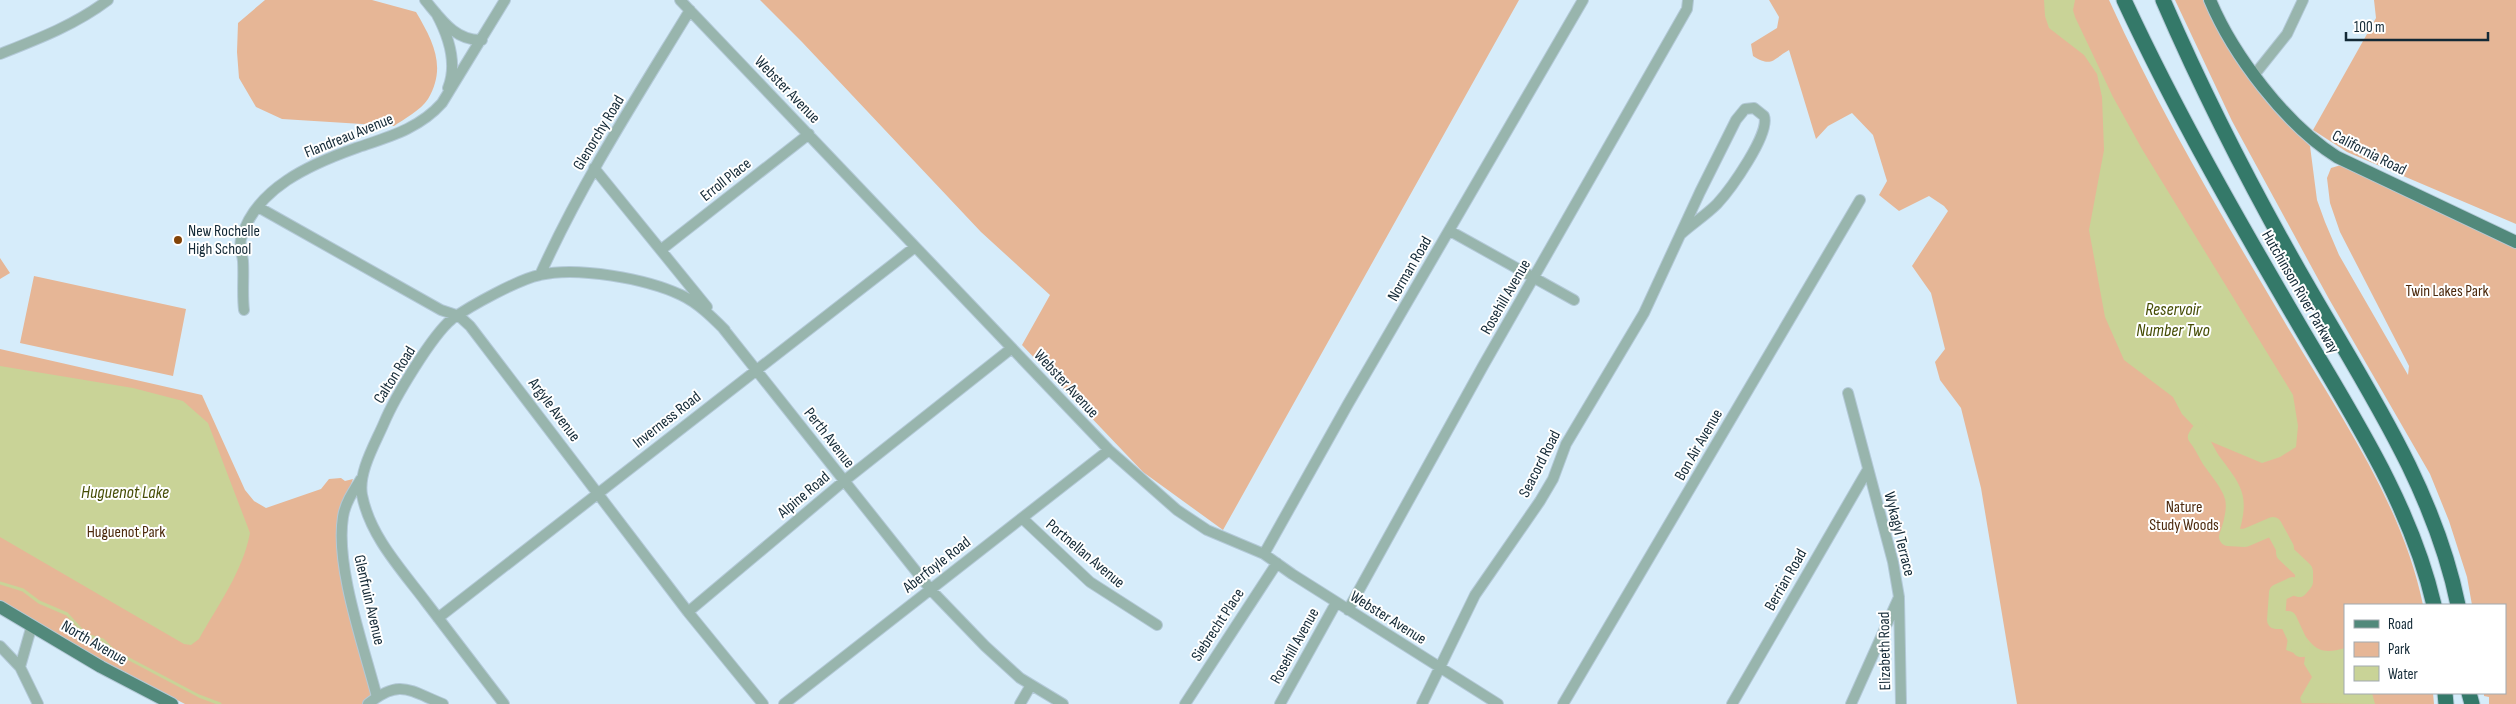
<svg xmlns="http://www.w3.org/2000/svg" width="2516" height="704" viewBox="0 0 2516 704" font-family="'Sofia Sans Condensed',sans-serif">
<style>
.green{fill:#e6b696}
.water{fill:#c9d397}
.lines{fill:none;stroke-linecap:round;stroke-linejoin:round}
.stream{stroke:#c9d397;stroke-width:3}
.river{stroke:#c9d397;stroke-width:18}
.minor-casing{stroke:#b3c9d7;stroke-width:12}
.major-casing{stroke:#b3c9d7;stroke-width:14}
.highway-casing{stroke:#b3c9d7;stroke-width:17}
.minor{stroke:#98b5ad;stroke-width:10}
.major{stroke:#52897b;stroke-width:12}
.highway{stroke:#347969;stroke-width:15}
.poi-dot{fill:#834408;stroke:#fff;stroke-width:2}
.labels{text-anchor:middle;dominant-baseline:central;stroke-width:4;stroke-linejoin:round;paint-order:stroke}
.street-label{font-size:16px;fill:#132936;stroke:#fff}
.poi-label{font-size:16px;fill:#132936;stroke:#fff;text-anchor:start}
.park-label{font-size:16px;fill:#4c290d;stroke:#fff}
.water-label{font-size:18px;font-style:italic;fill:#464d05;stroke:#fff}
</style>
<rect width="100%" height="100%" fill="#d6ecfa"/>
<!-- green -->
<path class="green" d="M265,0H372L416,12C433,41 447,67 428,99C421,110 404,119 394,126L282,119L256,107L239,78L237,52L238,23Z
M760,0H1519L1223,530L1143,472L1022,345L1050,295L981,232L802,42Z
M1769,0H2109C2161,115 2226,223 2290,331C2341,417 2403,506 2423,605H2345V693H2433L2434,704H2017L1981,488L1961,408L1940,380L1935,362L1945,349L1931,293L1912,266L1948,211L1944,206L1929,196L1899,211L1879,195L1887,181L1873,135L1852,113L1828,126L1816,139L1789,50C1773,59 1772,68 1753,56L1751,44L1777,28L1779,17Z
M2175,0H2205L2278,113L2310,146L2317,200L2325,222L2339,255L2408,375L2409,366L2340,232L2330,203L2327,178L2331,168L2341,165L2516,247V704H2489V697L2484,696V693H2505V605H2472L2467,577L2449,521L2430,474L2329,299L2232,121Z
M2374,0H2516V224L2347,152L2313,130L2376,18Z
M0,258L10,273L0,279Z
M34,276L186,309L173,376L20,343Z
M0,349L202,395L245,490L254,501L266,508L321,489L329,479L341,478L345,481L353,479L343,505L339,558L373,695L363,704H185L0,609Z"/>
<!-- water -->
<path class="water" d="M2044,0H2075L2073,10L2075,17L2113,97L2142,149L2293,395L2298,426L2296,447L2280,457L2262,463L2207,440L2182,414L2173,397L2124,360L2105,317L2089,230L2104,150L2102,97L2097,74L2084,55L2049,28L2045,16Z
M0,366L133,388L183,401L208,423L250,533C243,571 218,605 199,639L191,645L184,644L0,537Z
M2290,626C2313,633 2308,660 2345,648V693H2372L2375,704L2302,703L2300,698L2312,677L2304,664L2305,657L2286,650Z"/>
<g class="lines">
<!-- stream -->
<path class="stream" d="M0,583L23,590L39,602L67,614L86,635L103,640L114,651L199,696L220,704"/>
<!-- river -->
<path class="river" d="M2200,432L2197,437C2203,444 2206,452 2211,460C2234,491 2242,498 2228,537L2245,538L2273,526L2285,548V553L2304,571V582L2299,588L2293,586L2278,593L2276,620H2288L2301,648"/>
<!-- minor casing -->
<g class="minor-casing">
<path id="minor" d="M425,0C441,19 455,41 482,40
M680,0L1109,450L1177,510L1207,530L1264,554L1292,574L1498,704
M436,13C448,35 458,63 448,88
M0,54C38,39 75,25 108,0
M2255,74L2287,34L2303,0
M594,168L707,307
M258,207L441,310L459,316L470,326L688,612L763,704
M1450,231L1574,300
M662,249L809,134
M540,275C582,182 637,97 690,10
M244,310C242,294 244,277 243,261C242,253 239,247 241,239C255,188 311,164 356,148C388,137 419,129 442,103L505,0
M722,327L931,590L985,646L1020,678L1063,704
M1848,393L1893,562L1899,597L1851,704
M361,479C354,490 345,503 343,517C335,566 364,647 377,697
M1022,518L1090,582L1157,625
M1264,554L1348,404L1583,0
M1899,598L1901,704
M1348,610L1483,366L1687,9L1688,0
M688,612L844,481L1012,348
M438,618L915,247
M0,646L20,667L38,704
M20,667L32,625
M368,704C400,678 410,691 443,704
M504,704C478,670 452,636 426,602C401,569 370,536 362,495C358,472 375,444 384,423C394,399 432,335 452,319C470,306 519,279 540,275C577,266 647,279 681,295C698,303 712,317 725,330
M784,704L1109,450
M1020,704L1031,685
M1185,704L1277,563
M1280,704L1336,603
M1422,704L1475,595L1540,501L1553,479L1566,444L1644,313L1700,192L1736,120L1745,109L1754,108L1764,116C1771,133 1730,190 1717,204C1706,215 1692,224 1681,234
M1563,704L1860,200
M1732,704L1867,471"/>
</g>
<!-- major casing -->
<g class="major-casing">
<path id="major" d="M2210,0C2233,55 2286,125 2337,157L2516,242
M0,607L101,667L172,704"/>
</g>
<!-- highway casing -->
<g class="highway-casing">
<path id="highway" d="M2124,0C2176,112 2236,217 2298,323C2351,414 2410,502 2434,605
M2163,0C2205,97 2253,191 2306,283C2365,386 2434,487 2458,605
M2445,693L2446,704
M2469,693L2472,704"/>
</g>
<!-- minor -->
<use href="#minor" class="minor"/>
<!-- major -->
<use href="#major" class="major"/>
<!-- highway -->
<use href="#highway" class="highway"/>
</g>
<!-- markers -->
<circle class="poi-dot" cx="178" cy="240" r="5"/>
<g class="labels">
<!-- street labels -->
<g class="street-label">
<text transform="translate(787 90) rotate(46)">Webster Avenue</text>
<text transform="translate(599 133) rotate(-59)">Glenorchy Road</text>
<text transform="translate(349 136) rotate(-22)">Flandreau Avenue</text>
<text transform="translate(2369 153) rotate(27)">California Road</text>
<text transform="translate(726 180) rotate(-38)">Erroll Place</text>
<text transform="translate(1410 269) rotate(-60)">Norman Road</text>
<text transform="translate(2300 292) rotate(60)">Hutchinson River Parkway</text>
<text transform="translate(1506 297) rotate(-60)">Rosehill Avenue</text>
<text transform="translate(395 375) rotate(-58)">Calton Road</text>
<text transform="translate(1066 384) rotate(47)">Webster Avenue</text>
<text transform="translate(554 410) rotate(53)">Argyle Avenue</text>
<text transform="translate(667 420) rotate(-38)">Inverness Road</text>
<text transform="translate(829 438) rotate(52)">Perth Avenue</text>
<text transform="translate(1699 445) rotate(-60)">Bon Air Avenue</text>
<text transform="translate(1540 464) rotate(-63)">Seacord Road</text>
<text transform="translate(804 495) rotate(-40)">Alpine Road</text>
<text transform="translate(1899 534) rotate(76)">Wykagyl Terrace</text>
<text transform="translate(1085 554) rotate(40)">Portnellan Avenue</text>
<text transform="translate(937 565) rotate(-38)">Aberfoyle Road</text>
<text transform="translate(1786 580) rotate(-60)">Berrian Road</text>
<text transform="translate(369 600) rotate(77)">Glenfruin Avenue</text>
<text transform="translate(1388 618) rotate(32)">Webster Avenue</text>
<text transform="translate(1218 625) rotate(-57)">Siebrecht Place</text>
<text transform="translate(94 643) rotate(30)">North Avenue</text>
<text transform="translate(1295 646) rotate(-61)">Rosehill Avenue</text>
<text transform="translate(1885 651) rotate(-91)">Elizabeth Road</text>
</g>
<!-- poi labels -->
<g class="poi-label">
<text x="188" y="231">New Rochelle<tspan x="188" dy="18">High School</tspan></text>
</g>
<!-- park labels -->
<g class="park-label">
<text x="2447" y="291">Twin Lakes Park</text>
<text x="2184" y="507">Nature<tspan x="2184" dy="18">Study Woods</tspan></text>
<text x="126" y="532">Huguenot Park</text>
</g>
<!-- water labels -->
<g class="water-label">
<text x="2173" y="309">Reservoir<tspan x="2173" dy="21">Number Two</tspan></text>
<text x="125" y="492">Huguenot Lake</text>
</g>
</g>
<!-- legend -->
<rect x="2344" y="604" width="162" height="90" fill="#ffffff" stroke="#a1a9af"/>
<rect x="2354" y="620" width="25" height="8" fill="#52897b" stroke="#a1a9af"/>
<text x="2388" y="629" font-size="15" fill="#132936">Road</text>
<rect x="2354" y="642" width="25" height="15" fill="#e6b696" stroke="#a1a9af"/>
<text x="2388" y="654" font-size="15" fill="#132936">Park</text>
<rect x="2354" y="666" width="25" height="15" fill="#c9d397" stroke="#a1a9af"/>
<text x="2388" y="679" font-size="15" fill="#132936">Water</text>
<!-- scale -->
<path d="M2346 32v8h142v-8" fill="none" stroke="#132936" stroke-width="2.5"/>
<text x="2354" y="32" font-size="15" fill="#132936" stroke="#ffffff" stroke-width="4" paint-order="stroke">100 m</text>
</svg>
